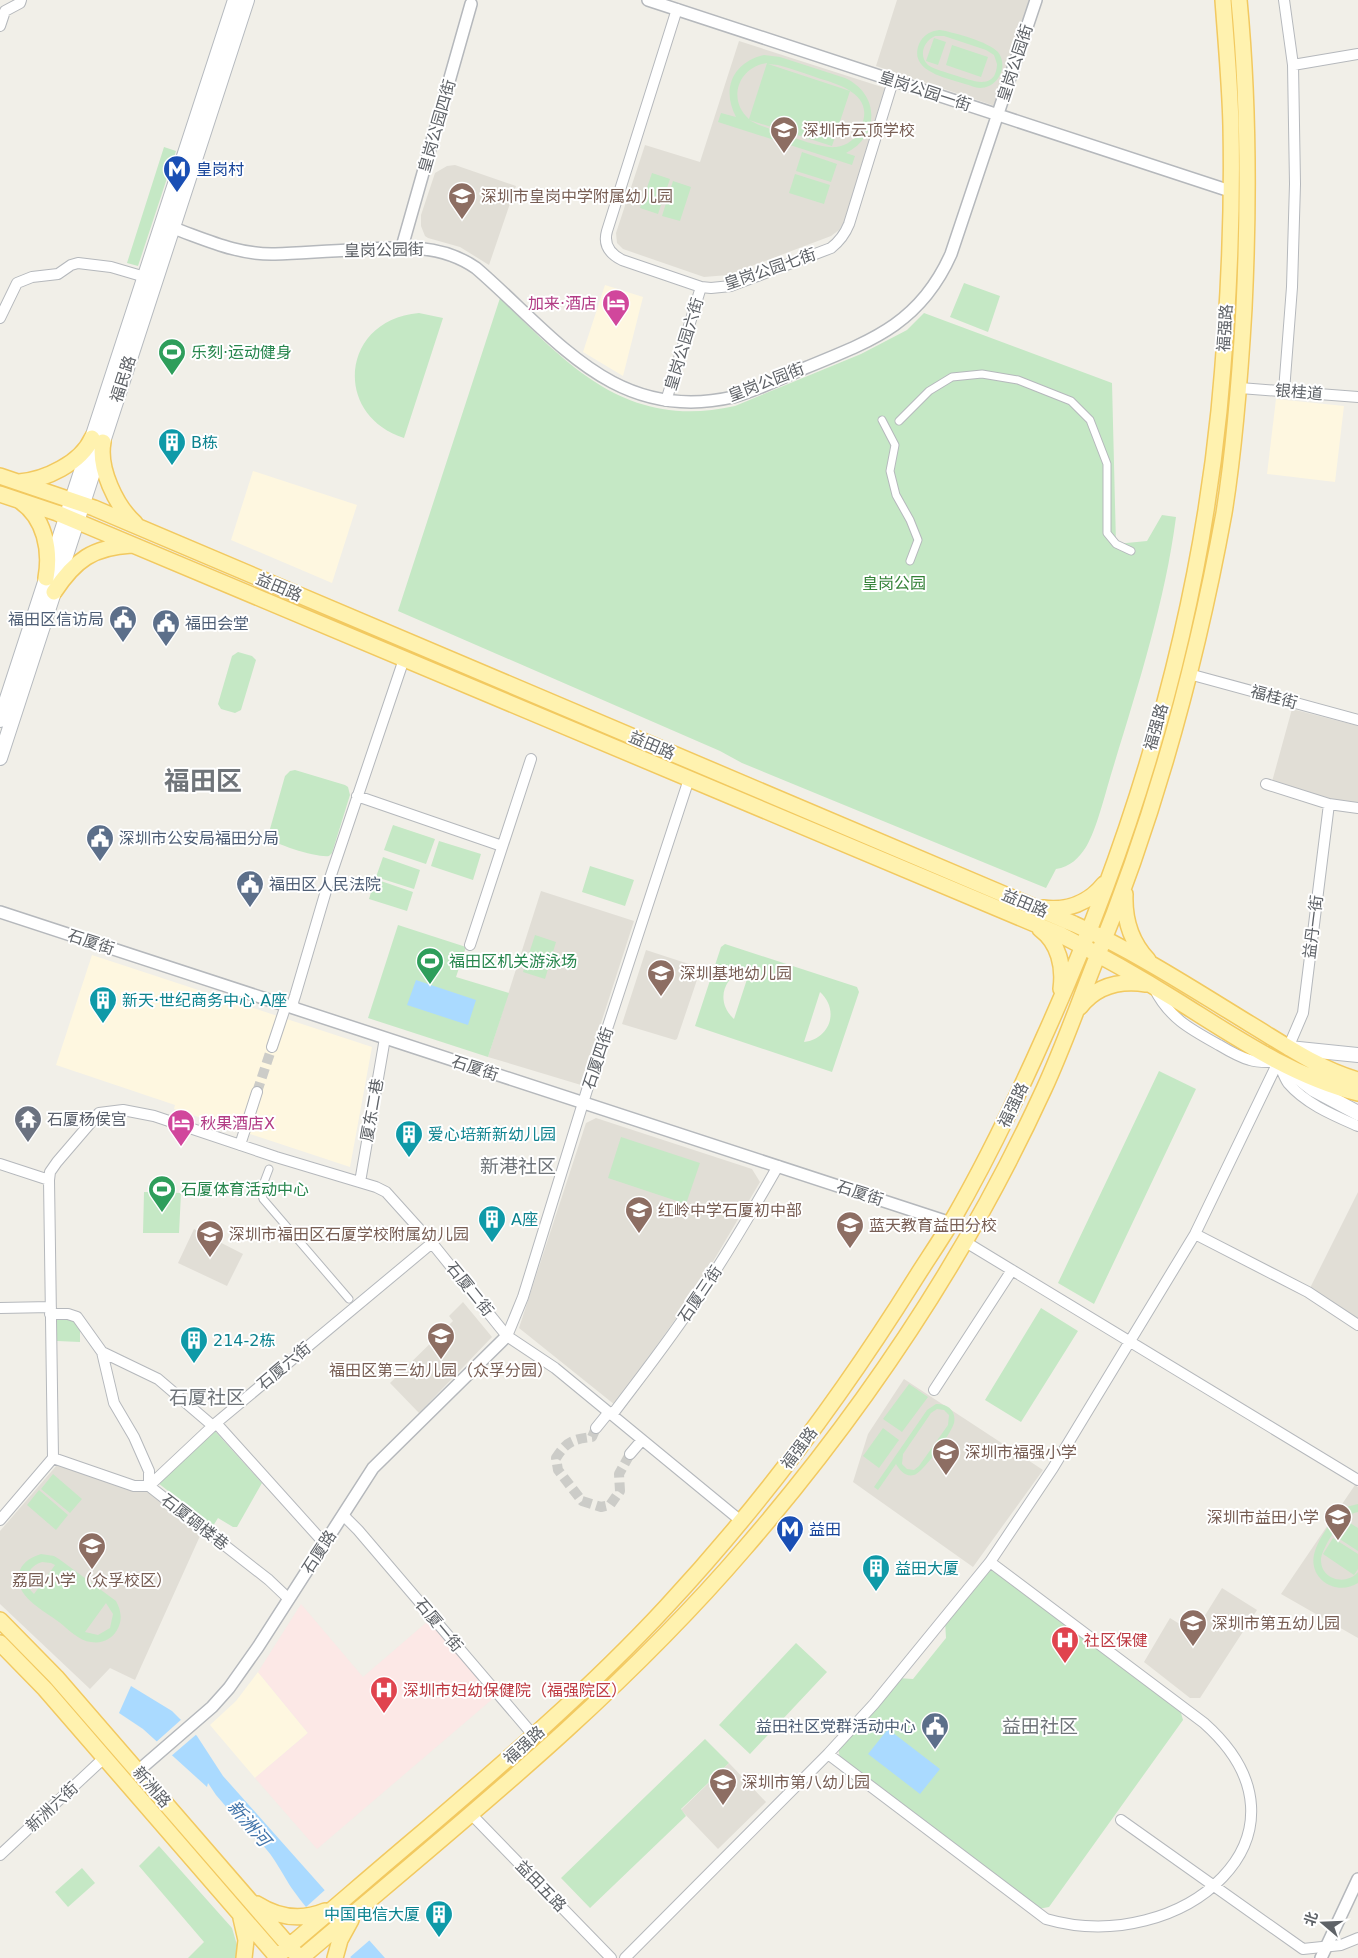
<svg xmlns="http://www.w3.org/2000/svg" width="1358" height="1958" viewBox="0 0 1358 1958" font-family="'DejaVu Sans','Noto Sans SC',sans-serif">
<style>
.commercial{fill:#fef7e0}
.education{fill:#e1ded6}
.medical{fill:#fce8e6}
.green{fill:#c5e8c5;fill-rule:evenodd}
.water{fill:#aadaff}
.pier{fill:#f1efe8}
.lines{fill:none;stroke-linecap:round;stroke-linejoin:round}
.minor-tunnel{stroke:#ccccc8;stroke-width:10;stroke-dasharray:10 5;stroke-linecap:butt}
.pedestrian-casing{stroke:#b5b8bc;stroke-width:9}
.minor-casing{stroke:#b5b8bc;stroke-width:12}
.tertiary-casing{stroke:#b5b8bc;stroke-width:14}
.secondary-casing{stroke:#b6babf;stroke-width:16}
.primary-casing{stroke:#f2c960;stroke-width:18}
.pedestrian{stroke:#fff;stroke-width:7}
.minor{stroke:#fff;stroke-width:10}
.tertiary{stroke:#fff;stroke-width:11}
.secondary{stroke:#fff;stroke-width:14}
.primary{stroke:#fff2af;stroke-width:15}
.labels{text-anchor:middle;dominant-baseline:central;stroke-width:4;stroke-linejoin:round;paint-order:stroke}
.street-label{font-size:16px;fill:#5f6368;stroke:#fff}
.education-label{font-size:16px;fill:#785e54;stroke:#fff;text-anchor:start}
.transit-label{font-size:16px;fill:#164399;stroke:#fff;text-anchor:start}
.hotel-label{font-size:16px;fill:#b23c85;stroke:#fff;text-anchor:end}
.leisure-label{font-size:16px;fill:#27864d;stroke:#fff;text-anchor:start}
.culture-label{font-size:16px;fill:#0d838f;stroke:#fff;text-anchor:start}
.park-label{font-size:16px;fill:#348238;stroke:#fff}
.service-label{font-size:16px;fill:#4e5e75;stroke:#fff;text-anchor:start}
.worship-label{font-size:16px;fill:#5b616d;stroke:#fff;text-anchor:start}
.health-label{font-size:16px;fill:#be3a42;stroke:#fff;text-anchor:start}
.water-label{font-size:18px;font-style:italic;fill:#4174aa;stroke:#fff}
.quarter-label{font-size:19px;fill:#70757a;stroke:#fff}
.town-label{font-size:26px;font-weight:bold;fill:#70757a;stroke:#fff}
</style>
<rect width="100%" height="100%" fill="#f1efe8"/>
<!-- commercial -->
<path class="commercial" d="M605,285L643,297L623,376L583,352Z
M1276,399L1344,406L1335,482L1267,474Z
M253,471L357,505L332,583L231,540Z
M92,955L372,1047L350,1167L174,1109L175,1105L56,1065Z
M258,1672L308,1733L255,1778L210,1725L236,1701Z"/>
<!-- education -->
<path class="education" d="M897,0H1029L995,106L876,66Z
M739,41L885,88L844,222L839,230L831,236L728,275L704,277L623,249L617,243L616,233L645,145L700,162Z
M455,165L516,186L489,265L460,247L428,238L425,236L421,226V215L435,173L447,166Z
M1292,709L1358,726V812L1270,789Z
M541,891L634,921L581,1085L488,1057Z
M646,950L698,967L700,971L677,1039L675,1040L622,1024Z
M596,1118L752,1169L760,1182L698,1287L615,1405L519,1328L586,1123Z
M1358,1192V1325L1308,1292Z
M194,1229L243,1254L227,1286L178,1263Z
M463,1302L492,1337L419,1413L390,1383L453,1321L449,1316Z
M904,1379L1043,1470L973,1567L853,1482L868,1434Z
M57,1465L150,1493L200,1536L135,1680L110,1668L90,1689L0,1604V1531Z
M1355,1485L1358,1487V1638L1281,1594Z
M1222,1588L1257,1610L1200,1698H1190L1144,1662L1170,1618L1194,1633Z
M729,1763L766,1802L718,1849L681,1810Z"/>
<!-- medical -->
<path class="medical" d="M301,1604L363,1677L428,1621L496,1696L317,1849L255,1778L308,1733L258,1672Z"/>
<!-- green -->
<path class="green" d="M940,30C953,32 989,42 998,52C1009,66 998,88 980,88C975,88 970,85 965,84C948,78 908,72 919,44C923,35 930,31 940,30ZM935,36H944L986,50L994,55L997,64C996,92 971,80 954,75C946,72 935,70 928,65C918,55 924,41 935,36Z
M934,38L946,42L938,65L926,61Z
M952,45L988,57L981,77L946,65Z
M764,55L780,57L845,78C880,94 880,136 846,153L855,156L852,165L718,122L721,113L736,117C721,89 733,62 764,55ZM767,63L749,119C727,100 738,67 767,63ZM768,64L778,65C792,69 805,73 818,78C841,85 875,95 861,127C857,138 847,146 836,147C818,149 777,131 759,125L749,120L832,146L850,91Z
M164,147L176,151L138,266L127,263Z
M802,152L837,164L831,182L796,171Z
M652,173L670,179L658,214L640,208Z
M795,174L830,185L824,204L789,193Z
M673,181L691,187L680,221L662,216Z
M964,283L1000,296L988,332L950,317Z
M500,298C570,367 627,430 735,406L861,354L907,330L924,313L1112,383L1116,544L1147,541L1162,515L1176,517C1165,602 1138,686 1113,768C1106,790 1097,829 1086,847C1079,858 1070,867 1056,869L1046,888L742,763L720,751L398,611Z
M419,313L443,318L404,438C331,414 342,319 419,313Z
M238,652L252,656L256,660L241,710L235,713L221,709L218,704L232,656Z
M295,770L345,785L348,787L350,795L332,853L329,856C319,858 273,845 268,836L285,776L290,771Z
M393,825L435,839L426,864L384,850Z
M439,841L481,854L473,880L431,866Z
M383,857L420,870L414,889L376,877Z
M590,866L634,880L625,906L582,892Z
M375,879L413,892L407,911L369,899Z
M398,925L466,947L456,977L509,993L488,1057L368,1018Z
M535,935L556,942L545,979L523,972Z
M725,944L857,987L859,992L832,1072L695,1026L721,947ZM744,970H750L734,1019C716,1003 722,978 744,970ZM820,992C840,1010 830,1039 804,1042Z
M1159,1071L1196,1089L1094,1304L1058,1283Z
M621,1137L700,1163L686,1204L608,1178Z
M144,1192L181,1193L179,1233H143Z
M1041,1308L1078,1331L1021,1422L985,1400Z
M56,1317H70L80,1326V1342L57,1341Z
M909,1384L928,1397L902,1432L883,1419Z
M936,1404C946,1403 957,1410 954,1423C952,1432 923,1473 914,1475C906,1477 900,1471 896,1464L878,1490L874,1487L927,1410ZM937,1409L944,1410L949,1415L948,1425L919,1466L914,1470L907,1469L902,1464L903,1454L931,1413Z
M883,1428L899,1440L879,1468L863,1456Z
M214,1430L262,1483L237,1527H233L218,1518L213,1526L158,1483Z
M53,1474L82,1499L70,1513L41,1489Z
M39,1490L68,1515L56,1530L27,1505Z
M1358,1504V1512C1354,1513 1350,1514 1347,1516C1339,1522 1321,1550 1321,1560C1321,1580 1346,1586 1358,1572V1583C1336,1597 1306,1578 1315,1551C1319,1538 1331,1522 1340,1511L1346,1507Z
M1345,1520L1358,1528V1551L1335,1536Z
M1333,1538L1358,1554V1569L1354,1575L1323,1554Z
M41,1554L54,1556L59,1559L116,1601C121,1610 123,1620 117,1630C112,1639 102,1644 91,1642C79,1641 68,1629 59,1622C43,1610 11,1595 20,1570C24,1561 32,1557 41,1554ZM42,1562L51,1563L55,1565L34,1594C22,1583 27,1566 42,1562ZM106,1603L113,1614L110,1628L98,1635L85,1632Z
M990,1570H997L1179,1706L1183,1720L1049,1907L1038,1909L840,1760L838,1746L898,1678L913,1679L917,1674L946,1638L945,1621Z
M796,1643L827,1672L750,1754L719,1725Z
M705,1739L729,1763L681,1809L686,1816L590,1908L561,1878Z
M159,1846L232,1928L237,1945V1958H188L204,1942L139,1866Z
M82,1868L95,1883L68,1907L55,1892Z"/>
<!-- water -->
<path class="water" d="M416,980L476,1000L468,1025L407,1005Z
M131,1686L172,1711L197,1736L223,1776L385,1958H351C332,1936 310,1914 293,1890C283,1876 269,1845 253,1838L216,1795L208,1783L207,1787L143,1729L119,1713Z
M888,1729L940,1769L920,1794L868,1754Z"/>
<!-- pier -->
<path class="pier" d="M183,1718L198,1733L170,1757L155,1743Z
M326,1889L371,1939L349,1958L305,1908Z"/>
<g class="lines">
<!-- minor-tunnel -->
<path class="minor-tunnel" d="M257,1092L272,1047
M596,1428L592,1437C573,1439 566,1442 556,1458L558,1470L582,1501L601,1507L610,1505L620,1491L619,1474L630,1454"/>
<!-- pedestrian casing -->
<g class="pedestrian-casing">
<path id="pedestrian" d="M882,420L895,445L890,471L896,495L910,520L918,540L910,561
M899,421L929,391L952,377L982,374L1018,380L1071,401L1090,420L1107,464V533L1116,544L1131,551
M269,1169L261,1190L263,1199L349,1299"/>
</g>
<!-- minor casing -->
<g class="minor-casing">
<path id="minor" d="M1284,0L1293,65L1295,184L1292,287L1284,391
M677,9L607,231C603,245 610,254 622,260L701,287L711,288L731,286L831,248C840,241 845,234 849,224L893,81
M0,26L5,11L20,3L21,0
M1293,65L1358,54
M0,318L17,283L32,277L58,274L71,265L78,263L111,267L145,277
M1240,388L1358,397
M666,401L701,287
M1189,674L1358,720
M1266,784L1329,804L1358,808
M357,796L502,846
M470,945L531,759
M1154,988C1169,1018 1190,1029 1219,1045C1229,1051 1239,1057 1250,1060C1258,1063 1268,1062 1277,1062
M294,1008L293,1002L295,996L328,884L404,659
M272,1047L286,1005
M1288,1048L1303,1013L1329,804
M1278,1062C1281,1068 1284,1077 1288,1083C1306,1104 1333,1115 1358,1126
M240,1145L257,1092
M0,1164L49,1180
M360,1182L385,1038
M1195,1234L1308,1292L1358,1325
M964,1241L1358,1480
M0,1308L51,1307
M50,1314H68L77,1317L102,1352L114,1403L134,1437L149,1471V1486L269,1580L289,1599
M507,1336L523,1297L587,1090L689,779
M102,1352L158,1379L213,1426
M934,1390L1012,1270
M612,1415C642,1375 673,1336 700,1294C728,1253 753,1210 778,1166
M216,1423L324,1543
M596,1428L609,1412
M630,1454L642,1440
M53,1458L134,1486H149L216,1423L432,1243
M343,1515L358,1530L534,1736
M0,1520L53,1458L49,1180L50,1172L57,1162L99,1113L123,1110L154,1116L276,1157L376,1187L386,1192L432,1243L507,1336L555,1368L741,1521
M828,1754L1046,1919C1181,1958 1329,1834 1204,1723L990,1562
M471,1814L611,1958
M1121,1820L1303,1949L1341,1945L1358,1938
M0,1855L104,1758
M625,1958L828,1754L874,1704L990,1562L1053,1468L1195,1234L1278,1062"/>
</g>
<!-- tertiary casing -->
<g class="tertiary-casing">
<path id="tertiary" d="M648,0L1230,191
M173,228C207,240 238,255 275,254C301,253 327,251 353,250C395,247 439,242 476,268C556,337 614,424 733,397C758,390 781,378 805,368C871,341 920,324 951,254L1036,0
M402,247L471,4
M0,912L951,1223
M138,1771L212,1707L229,1688L258,1647L373,1468L507,1336
M1321,1958L1358,1879"/>
</g>
<!-- secondary casing -->
<g class="secondary-casing">
<path id="secondary" d="M0,720L235,0
M0,758L247,0
M1289,1048L1358,1055
M1290,1071L1313,1089L1358,1113"/>
</g>
<!-- primary casing -->
<g class="primary-casing">
<path id="primary" d="M103,442C98,468 116,506 135,523
M0,476L94,508L1074,924C1136,952 1193,989 1250,1024C1285,1045 1319,1069 1358,1080
M19,482C45,480 81,463 92,438
M0,494L57,513L1061,935C1100,955 1139,977 1176,1000C1234,1036 1291,1076 1358,1093
M20,501C45,518 51,551 46,578
M54,592C75,560 93,547 132,545
M1125,894C1124,919 1131,942 1148,960
M1043,908C1067,911 1089,903 1104,884
M1040,929C1059,943 1064,967 1061,989
M1080,1007C1097,985 1120,980 1146,984
M0,1620L56,1677L296,1954
M0,1643L45,1689L278,1958
M257,1904C279,1918 301,1921 325,1911
M241,1918L246,1940L244,1958
M275,1958C324,1917 373,1874 423,1832C507,1760 591,1688 666,1607C760,1506 842,1396 915,1279C927,1260 940,1241 952,1221C986,1162 1016,1100 1044,1037C1133,840 1197,627 1219,411C1228,317 1233,221 1231,126C1230,84 1226,42 1223,0
M301,1958C455,1827 614,1701 745,1548C864,1410 968,1255 1044,1089C1063,1048 1078,1005 1095,962C1154,818 1196,666 1224,513C1235,445 1240,377 1244,308C1249,203 1249,105 1239,0
M335,1958L340,1940L351,1920"/>
</g>
<!-- pedestrian -->
<use href="#pedestrian" class="pedestrian"/>
<!-- minor -->
<use href="#minor" class="minor"/>
<!-- tertiary -->
<use href="#tertiary" class="tertiary"/>
<!-- secondary -->
<use href="#secondary" class="secondary"/>
<!-- primary -->
<use href="#primary" class="primary"/>
</g>
<!-- icons -->
<defs>
<g id="school-pin" transform="scale(1.4375)"><path d="M0 17L-7.5 6A9.5 9.5 0 1 1 7.5 6Z" fill="#8d6e63" stroke="#fff"/><path d="M0-5L7-2L0 1L-7-2ZM-4 1L0 2.5L4 1V4Q0 6-4 4Z" fill="#fff"/></g>
<g id="metro-pin" transform="scale(1.4375)"><path d="M0 17L-7.5 6A9.5 9.5 0 1 1 7.5 6Z" fill="#1a4fb4" stroke="#fff"/><path d="M-5.5 5V-5H-3L0 0L3-5H5.5V5H3V-.5L0 4L-3-.5V5Z" fill="#fff"/></g>
<g id="hotel-pin" transform="scale(1.4375)"><path d="M0 17L-7.5 6A9.5 9.5 0 1 1 7.5 6Z" fill="#d1479c" stroke="#fff"/><path d="M-6-4.5h1.5V1H6V5H4.5V3h-9V5H-6ZM-4 0a1.8 1.8 0 1 1 3.6 0ZM.5 0V-2.5h3Q6-2.5 6 0Z" fill="#fff"/></g>
<g id="stadium-pin" transform="scale(1.4375)"><path d="M0 17L-7.5 6A9.5 9.5 0 1 1 7.5 6Z" fill="#2e9e5b" stroke="#fff"/><path d="M0-5a6.5 5 0 1 0 0 10a6.5 5 0 1 0 0-10ZM-3.5-1.8h7v3.6h-7Z" fill="#fff"/></g>
<g id="building-pin" transform="scale(1.4375)"><path d="M0 17L-7.5 6A9.5 9.5 0 1 1 7.5 6Z" fill="#0f9aa8" stroke="#fff"/><path d="M-4-6H4V6H1V3H-1V6H-4ZM-2.5-4.3h1.7v1.8h-1.7ZM.8-4.3h1.7v1.8H.8ZM-2.5-1h1.7V.8h-1.7ZM.8-1h1.7V.8H.8Z" fill="#fff"/></g>
<g id="civic-pin" transform="scale(1.4375)"><path d="M0 17L-7.5 6A9.5 9.5 0 1 1 7.5 6Z" fill="#5c6f8a" stroke="#fff"/><path d="M-.6-6.5H3V-4.5H.6V-3L4-1V1h2V6H-6V1h2V-1L-.6-3ZM-1.2 2.5V6h2.4V2.5Z" fill="#fff"/></g>
<g id="temple-pin" transform="scale(1.4375)"><path d="M0 17L-7.5 6A9.5 9.5 0 1 1 7.5 6Z" fill="#6b7280" stroke="#fff"/><path d="M0-6L5-2H3V0L6.5 2.5H4V6H1.5V3h-3V6H-4V2.5H-6.5L-3 0V-2H-5Z" fill="#fff"/></g>
<g id="hospital-pin" transform="scale(1.4375)"><path d="M0 17L-7.5 6A9.5 9.5 0 1 1 7.5 6Z" fill="#e0444e" stroke="#fff"/><path d="M-5-5h3v3.5h4V-5h3V5h-3V1.5h-4V5h-3Z" fill="#fff"/></g>
</defs>
<g fill-rule="evenodd">
<use href="#school-pin" x="784" y="130"/>
<use href="#metro-pin" x="177" y="169"/>
<use href="#school-pin" x="462" y="196"/>
<use href="#hotel-pin" x="616" y="303"/>
<use href="#stadium-pin" x="172" y="352"/>
<use href="#building-pin" x="172" y="442"/>
<use href="#civic-pin" x="123" y="619"/>
<use href="#civic-pin" x="166" y="623"/>
<use href="#civic-pin" x="100" y="838"/>
<use href="#civic-pin" x="250" y="884"/>
<use href="#stadium-pin" x="430" y="961"/>
<use href="#school-pin" x="661" y="973"/>
<use href="#building-pin" x="103" y="1000"/>
<use href="#temple-pin" x="28" y="1119"/>
<use href="#hotel-pin" x="181" y="1123"/>
<use href="#building-pin" x="409" y="1134"/>
<use href="#stadium-pin" x="162" y="1189"/>
<use href="#school-pin" x="639" y="1210"/>
<use href="#building-pin" x="492" y="1219"/>
<use href="#school-pin" x="850" y="1225"/>
<use href="#school-pin" x="210" y="1234"/>
<use href="#school-pin" x="441" y="1336"/>
<use href="#building-pin" x="194" y="1340"/>
<use href="#school-pin" x="946" y="1452"/>
<use href="#school-pin" x="1338" y="1517"/>
<use href="#metro-pin" x="790" y="1529"/>
<use href="#school-pin" x="92" y="1546"/>
<use href="#building-pin" x="876" y="1568"/>
<use href="#school-pin" x="1193" y="1623"/>
<use href="#hospital-pin" x="1065" y="1640"/>
<use href="#hospital-pin" x="384" y="1690"/>
<use href="#civic-pin" x="935" y="1726"/>
<use href="#school-pin" x="723" y="1782"/>
<use href="#building-pin" x="439" y="1914"/>
</g>
<g class="labels">
<!-- street labels -->
<g class="street-label">
<text transform="translate(1015 63) rotate(-72)">皇岗公园街</text>
<text transform="translate(925 91) rotate(18)">皇岗公园一街</text>
<text transform="translate(437 126) rotate(-74)">皇岗公园四街</text>
<text transform="translate(384 250) rotate(-1)">皇岗公园街</text>
<text transform="translate(770 269) rotate(-19)">皇岗公园七街</text>
<text transform="translate(1225 328) rotate(-86)">福强路</text>
<text transform="translate(684 344) rotate(-73)">皇岗公园六街</text>
<text transform="translate(123 379) rotate(-72)">福民路</text>
<text transform="translate(766 382) rotate(-21)">皇岗公园街</text>
<text transform="translate(1299 392) rotate(5)">银桂道</text>
<text transform="translate(279 587) rotate(23)">益田路</text>
<text transform="translate(1274 697) rotate(15)">福桂街</text>
<text transform="translate(1156 727) rotate(-74)">福强路</text>
<text transform="translate(652 745) rotate(23)">益田路</text>
<text transform="translate(1025 903) rotate(23)">益田路</text>
<text transform="translate(1313 927) rotate(-83)">益丹一街</text>
<text transform="translate(91 942) rotate(18)">石厦街</text>
<text transform="translate(598 1058) rotate(-72)">石厦四街</text>
<text transform="translate(475 1068) rotate(18)">石厦街</text>
<text transform="translate(1013 1105) rotate(-64)">福强路</text>
<text transform="translate(372 1110) rotate(-80)">厦东二巷</text>
<text transform="translate(860 1193) rotate(18)">石厦街</text>
<text transform="translate(470 1289) rotate(51)">石厦二街</text>
<text transform="translate(700 1294) rotate(-56)">石厦三街</text>
<text transform="translate(284 1366) rotate(-40)">石厦六街</text>
<text transform="translate(799 1448) rotate(-53)">福强路</text>
<text transform="translate(195 1522) rotate(38)">石厦碉楼巷</text>
<text transform="translate(319 1552) rotate(-57)">石厦路</text>
<text transform="translate(439 1625) rotate(50)">石厦一街</text>
<text transform="translate(524 1745) rotate(-42)">福强路</text>
<text transform="translate(152 1787) rotate(49)">新洲路</text>
<text transform="translate(52 1807) rotate(-43)">新洲六街</text>
<text transform="translate(541 1886) rotate(46)">益田五路</text>
</g>
<!-- education labels -->
<g class="education-label">
<text x="803" y="130">深圳市云顶学校</text>
<text x="481" y="196">深圳市皇岗中学附属幼儿园</text>
<text x="680" y="973">深圳基地幼儿园</text>
<text x="658" y="1210">红岭中学石厦初中部</text>
<text x="869" y="1225">蓝天教育益田分校</text>
<text x="229" y="1234">深圳市福田区石厦学校附属幼儿园</text>
<text x="441" y="1370" text-anchor="middle">福田区第三幼儿园（众孚分园）</text>
<text x="965" y="1452">深圳市福强小学</text>
<text x="1319" y="1517" text-anchor="end">深圳市益田小学</text>
<text x="92" y="1580" text-anchor="middle">荔园小学（众孚校区）</text>
<text x="1212" y="1623">深圳市第五幼儿园</text>
<text x="742" y="1782">深圳市第八幼儿园</text>
</g>
<!-- transit labels -->
<g class="transit-label">
<text x="196" y="169">皇岗村</text>
<text x="809" y="1529">益田</text>
</g>
<!-- hotel labels -->
<g class="hotel-label">
<text x="597" y="303">加来·酒店</text>
<text x="200" y="1123" text-anchor="start">秋果酒店X</text>
</g>
<!-- leisure labels -->
<g class="leisure-label">
<text x="191" y="352">乐刻·运动健身</text>
<text x="449" y="961">福田区机关游泳场</text>
<text x="181" y="1189">石厦体育活动中心</text>
</g>
<!-- culture labels -->
<g class="culture-label">
<text x="191" y="442">B栋</text>
<text x="122" y="1000">新天·世纪商务中心 A座</text>
<text x="428" y="1134">爱心培新新幼儿园</text>
<text x="511" y="1219">A座</text>
<text x="213" y="1340">214-2栋</text>
<text x="895" y="1568">益田大厦</text>
<text x="420" y="1914" text-anchor="end">中国电信大厦</text>
</g>
<!-- park labels -->
<g class="park-label">
<text x="894" y="583">皇岗公园</text>
</g>
<!-- service labels -->
<g class="service-label">
<text x="104" y="619" text-anchor="end">福田区信访局</text>
<text x="185" y="623">福田会堂</text>
<text x="119" y="838">深圳市公安局福田分局</text>
<text x="269" y="884">福田区人民法院</text>
<text x="916" y="1726" text-anchor="end">益田社区党群活动中心</text>
</g>
<!-- worship labels -->
<g class="worship-label">
<text x="47" y="1119">石厦杨侯宫</text>
</g>
<!-- health labels -->
<g class="health-label">
<text x="1084" y="1640">社区保健</text>
<text x="403" y="1690">深圳市妇幼保健院（福强院区）</text>
</g>
<!-- water labels -->
<g class="water-label">
<text transform="translate(249 1823) rotate(49)">新洲河</text>
</g>
<!-- quarter labels -->
<g class="quarter-label">
<text x="518" y="1166">新港社区</text>
<text x="207" y="1397">石厦社区</text>
<text x="1040" y="1726">益田社区</text>
</g>
<!-- town labels -->
<g class="town-label">
<text x="203" y="781">福田区</text>
</g>
</g>
<!-- north arrow -->
<g transform="translate(1323 1923) rotate(289)" stroke="#ffffff" stroke-width="4" paint-order="stroke">
<path d="M0-4L9 19L0 12L-9 19Z" fill="#5f6368"/>
<text y="-8" font-size="14" font-weight="bold" text-anchor="middle" fill="#5f6368">北</text>
</g>
</svg>
